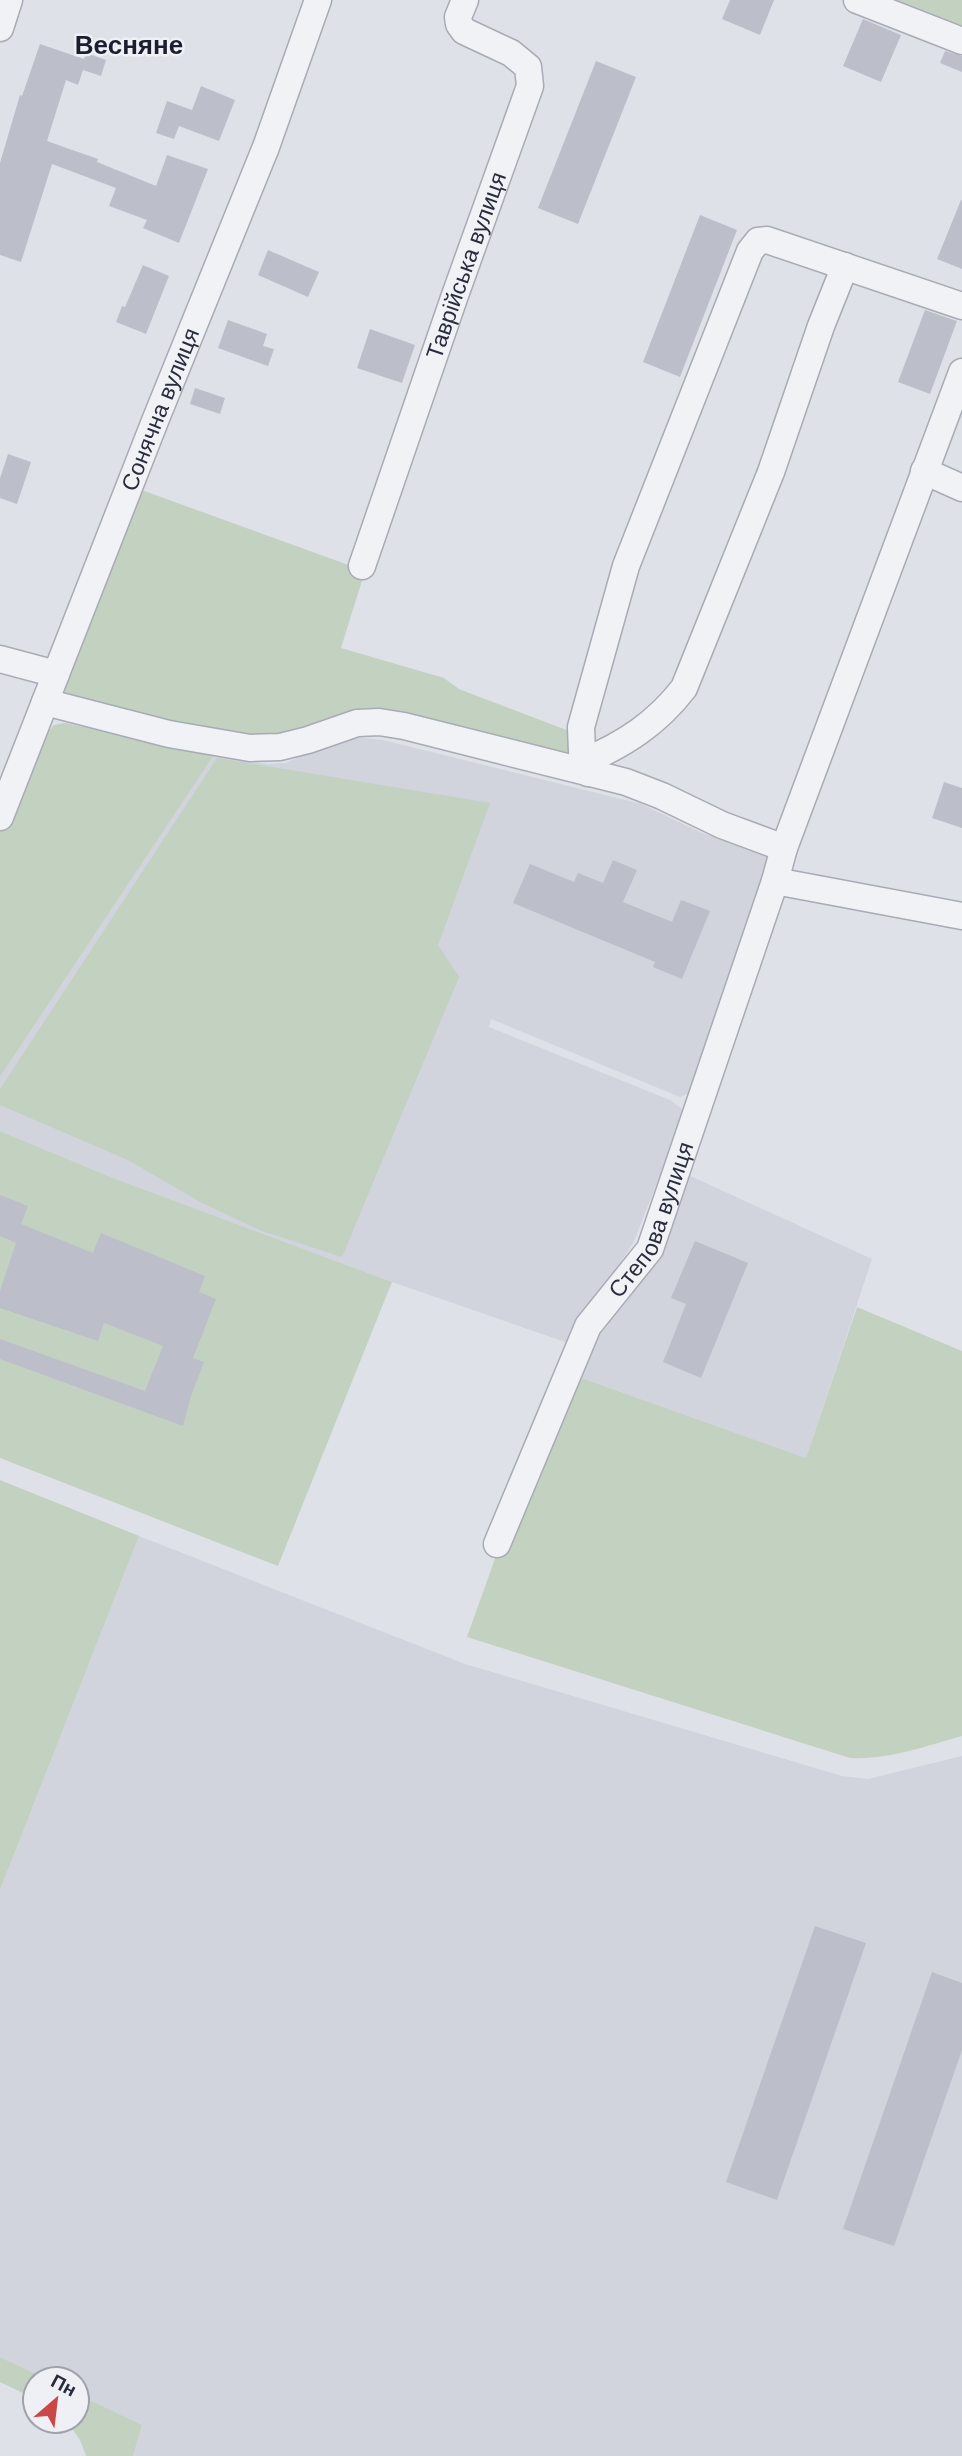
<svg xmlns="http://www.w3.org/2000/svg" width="962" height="2456" viewBox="0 0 962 2456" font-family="Arial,sans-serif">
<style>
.built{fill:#d1d3dd}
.green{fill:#c2d1c0}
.building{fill:#bcbfca}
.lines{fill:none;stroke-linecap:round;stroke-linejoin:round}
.minor-casing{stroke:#a8abb5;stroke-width:29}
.minor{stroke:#f1f2f6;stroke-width:26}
.labels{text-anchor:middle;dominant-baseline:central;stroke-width:5;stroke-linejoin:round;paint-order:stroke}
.street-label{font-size:23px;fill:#282d3e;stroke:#eef0f5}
.quarter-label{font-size:26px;font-weight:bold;fill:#1a1e2f;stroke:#eef0f5}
</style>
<rect width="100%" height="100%" fill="#dfe1e8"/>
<!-- built -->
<path class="built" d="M364,738L383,740L641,804L702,833L770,856L689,1093L680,1097L491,1019L489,1027L670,1100L682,1109L684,1115L633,1243L579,1326L571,1344L392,1282L113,1178L0,1131V1077L214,755L268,764L286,763L323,745L344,739Z
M686,1174L872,1259L806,1458L571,1374Z
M139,1536L465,1664L842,1776L868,1779L962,1756V2456H133L142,2425L77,2394V2379H46L0,2357V1890Z"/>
<!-- green -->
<path class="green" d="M871,0H962V36Z
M136,488L365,571L341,648L444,678L459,689L585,737L581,763L376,719L280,744L60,699V685Z
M65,723L214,755L0,1077V832L38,743L54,725Z
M217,758L490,803L438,945L459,977L342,1257L262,1231L202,1203L128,1160L0,1105V1089Z
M0,1131L113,1178L392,1282L278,1566L0,1458Z
M857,1307L962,1351V1736C926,1746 888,1760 850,1758L467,1637L562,1371L806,1458Z
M0,1480L139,1536L0,1890Z
M0,2357L46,2379H35V2399L0,2382Z
M77,2394L142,2425L133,2456H86L80,2440L67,2421H77Z"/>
<!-- building -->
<path class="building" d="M730,0H774L760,35L722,19Z
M863,19L901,35L881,82L843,66Z
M40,44L84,59L86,53L106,60L101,76L83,70L78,85L66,80L47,141L98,159L97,162L156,186L167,155L208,169L179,243L143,228L147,220L109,206L116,188L52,164L21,262L0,255V163L20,95L22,96Z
M945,51L962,56V72L940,63Z
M596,61L636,77L578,224L538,208Z
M201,86L235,100L219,141L179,126L174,139L156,133L167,101L192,110Z
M961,200H962V269L937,259Z
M700,215L737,230L680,377L643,362Z
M268,250L319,272L308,297L258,275Z
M143,265L169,276L146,334L116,322L122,306L125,307Z
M925,310L957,321L930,394L898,382Z
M228,320L267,334L263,346L274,349L268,366L218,348Z
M370,329L415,345L402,383L357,368Z
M195,388L225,398L220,414L190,404Z
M8,454L31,462L17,504L0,498V478Z
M944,782L962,788V828L932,818Z
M613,860L637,870L623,902L672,922L681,900L710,911L682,979L653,967L655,962L513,903L530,864L574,882L578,873L603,883Z
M0,1195L28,1206L21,1224L93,1253L101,1233L205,1276L199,1292L216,1299L193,1358L204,1362L191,1396L183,1426L0,1359V1339L145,1391L163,1346L104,1323L98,1341L0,1308V1291L16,1243L0,1236Z
M695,1241L748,1263L701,1378L663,1362L686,1304L671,1298Z
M815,1926L866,1943L777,2200L726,2182Z
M932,1972L962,1983V2050L894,2246L843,2229Z"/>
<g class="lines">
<!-- minor casing -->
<g class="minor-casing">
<g id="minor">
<path d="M857,0L962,41"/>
<path d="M0,28L9,0"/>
<path d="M924,471L962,488"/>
<path id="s1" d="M362,566L454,298L530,86L528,67L511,53L464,31L459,24L458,17L465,0"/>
<path d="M0,659L56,674"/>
<path d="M45,702L169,734L250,748L280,747L308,740L357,723L379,722L404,726L626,782L662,796L722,825L784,848"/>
<path d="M585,761C625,744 657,723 684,688L771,472L821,326L845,266"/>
<path d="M588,773L582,752L581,727L626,566L750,251L758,241L767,240L962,306"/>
<path id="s2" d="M0,817L155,421L266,147L318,0"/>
<path d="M775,881L962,916"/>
<path id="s3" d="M497,1544L588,1326L650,1249L775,881L784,848L962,372"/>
</g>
</g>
<!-- minor -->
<use href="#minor" class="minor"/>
</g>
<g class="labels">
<!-- street labels -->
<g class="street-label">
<text stroke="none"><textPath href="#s1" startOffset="318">Таврійська вулиця</textPath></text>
<text stroke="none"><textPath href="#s2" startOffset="438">Сонячна вулиця</textPath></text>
<text stroke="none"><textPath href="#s3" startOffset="362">Степова вулиця</textPath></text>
</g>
<!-- quarter labels -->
<g class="quarter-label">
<text x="129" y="45">Весняне</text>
</g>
</g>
<!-- north arrow -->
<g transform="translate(56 2400) rotate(28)"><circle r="33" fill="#eef0f5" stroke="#9fa2ac" stroke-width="2"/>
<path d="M0-5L12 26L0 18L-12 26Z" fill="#ca4847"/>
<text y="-10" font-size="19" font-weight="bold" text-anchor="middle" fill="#282d3e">Пн</text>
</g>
</svg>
